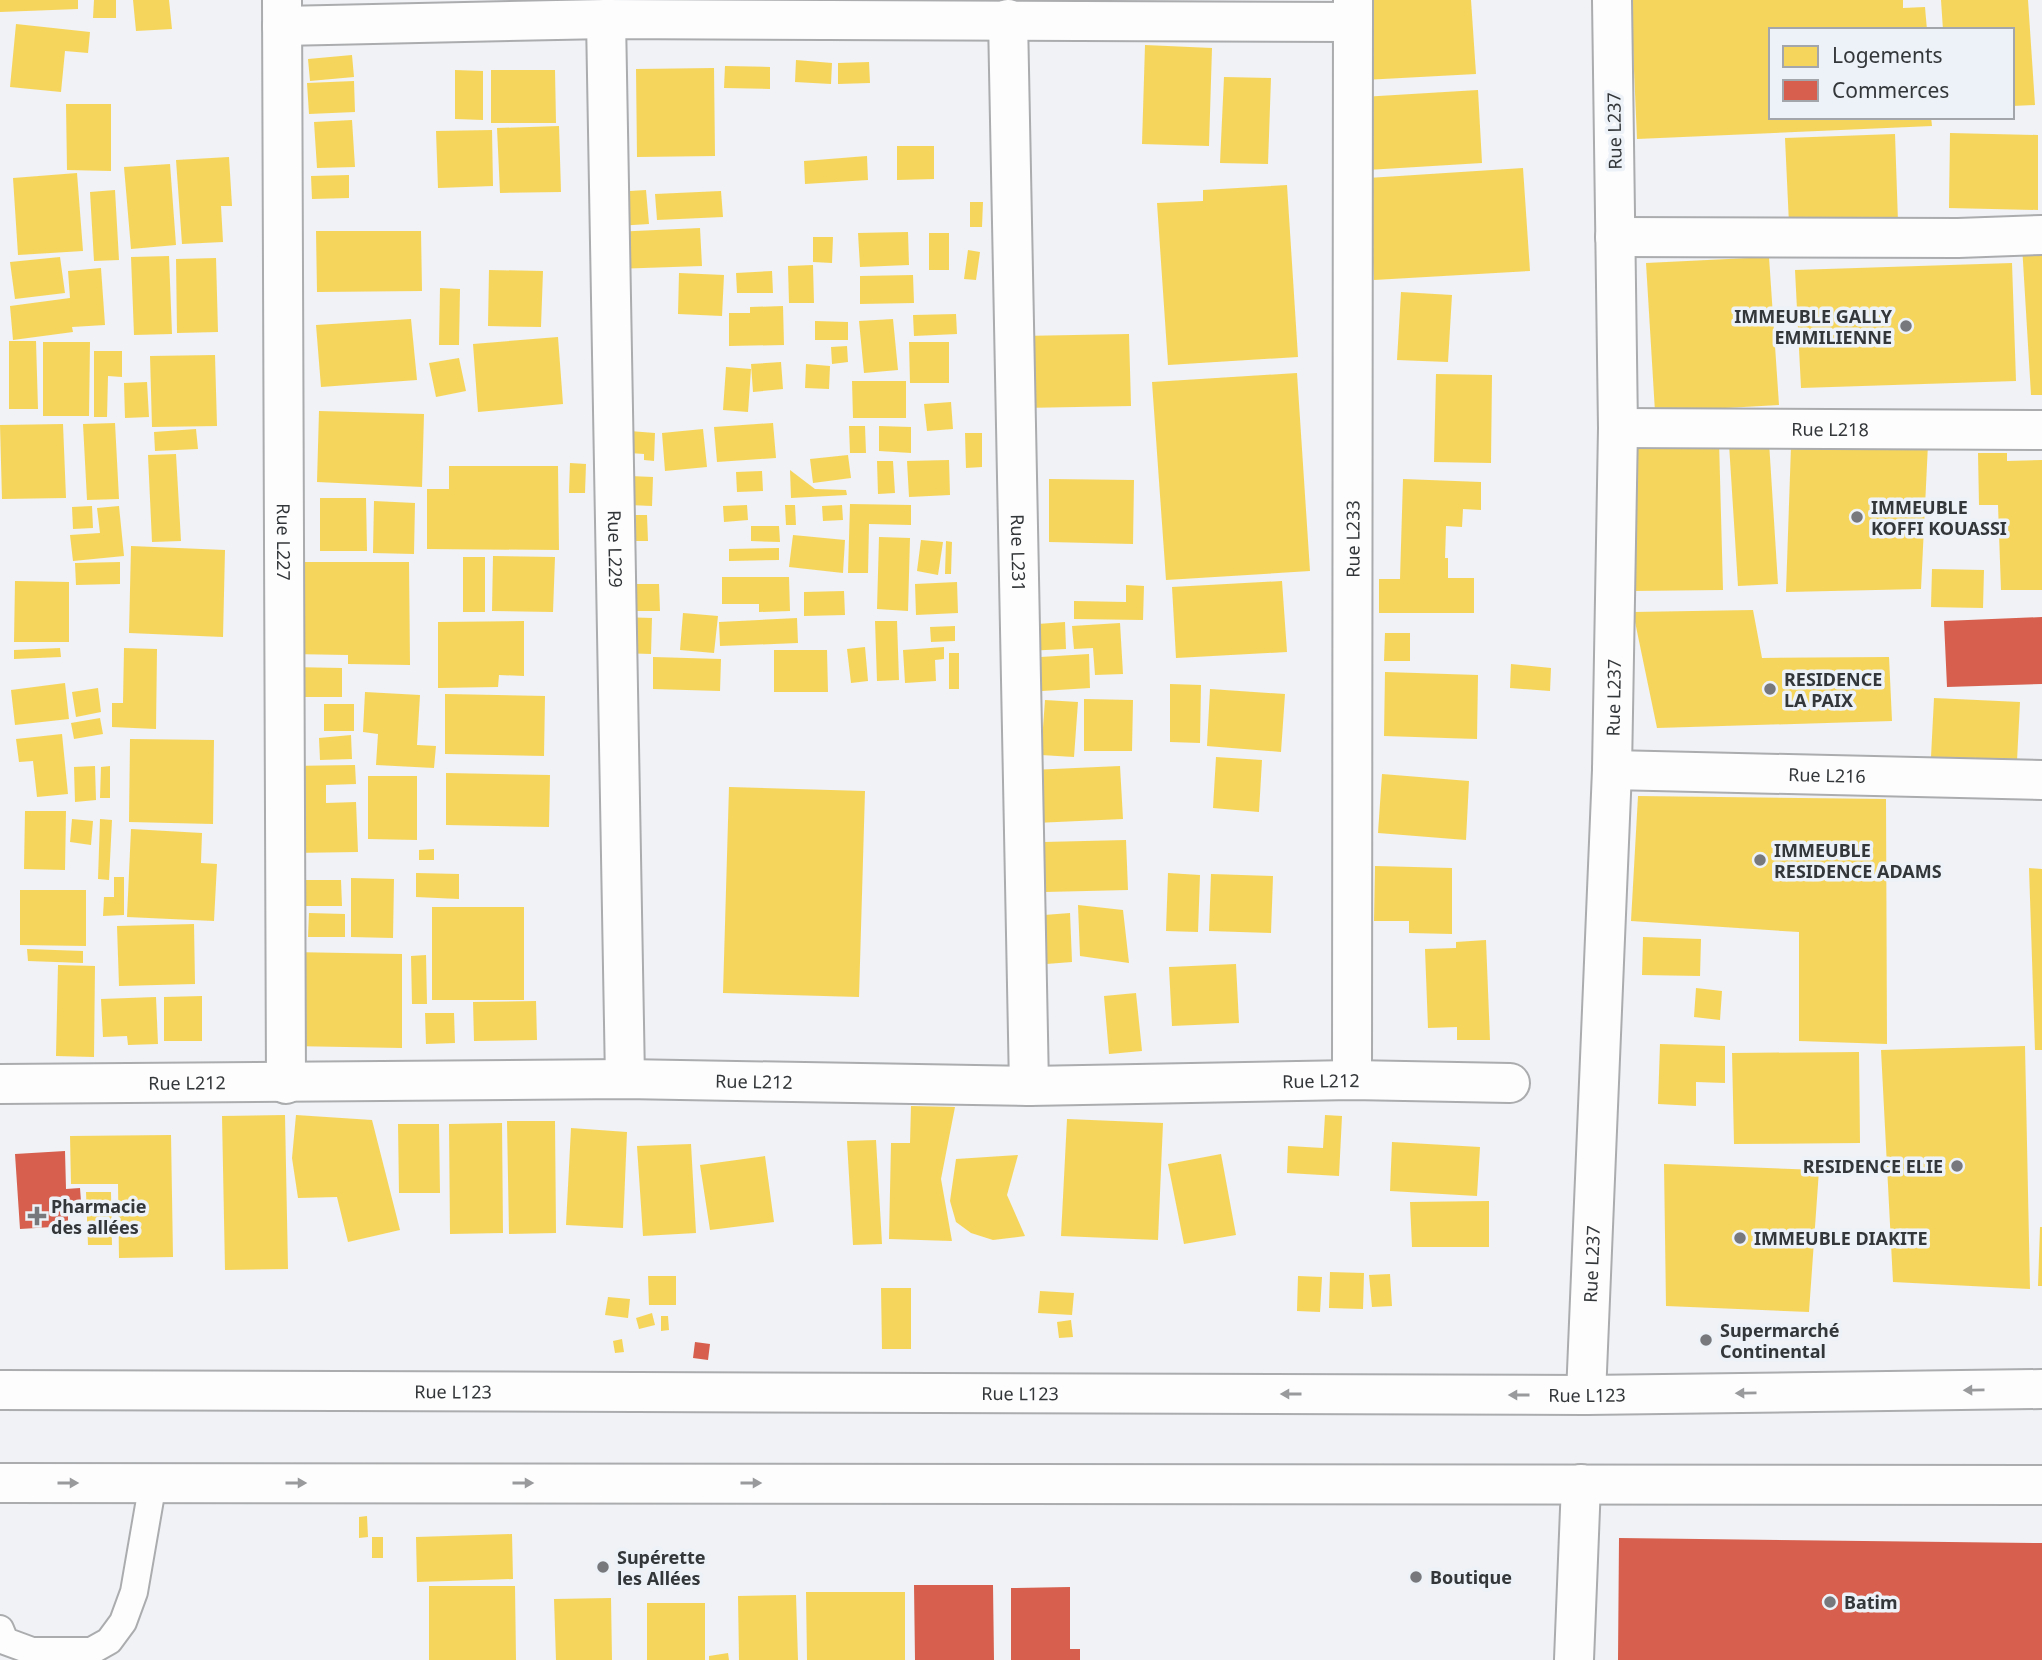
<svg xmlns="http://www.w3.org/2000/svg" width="2042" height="1660" viewBox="0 0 2042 1660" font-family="'Noto Sans',sans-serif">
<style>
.homes{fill:#f6d55c}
.shops{fill:#d6604d}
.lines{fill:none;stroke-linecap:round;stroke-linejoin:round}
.lane-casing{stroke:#aaacae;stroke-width:30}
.street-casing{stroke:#aaacae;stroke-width:42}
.secondary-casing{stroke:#aaacae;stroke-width:42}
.lane{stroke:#fdfdfe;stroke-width:26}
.street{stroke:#fdfdfe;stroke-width:38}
.secondary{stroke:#fdfdfe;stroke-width:38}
.oneway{fill:#989a9c}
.poi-dot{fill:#76787b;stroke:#edf2f8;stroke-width:2.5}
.labels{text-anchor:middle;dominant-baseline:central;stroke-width:7;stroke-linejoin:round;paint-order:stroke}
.street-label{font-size:18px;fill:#343739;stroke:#edf2f8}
.poi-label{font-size:18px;font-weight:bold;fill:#343739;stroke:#edf2f8;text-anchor:start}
</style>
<rect width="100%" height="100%" fill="#f0f2f5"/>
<!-- homes -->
<path class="homes" d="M0,0H78V9L0,12Z
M94,0H116V18H93Z
M133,0H169L172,29L136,31Z
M1358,0H1471L1476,74L1364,80Z
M1631,0H1903V8L1925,7L1927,30H1771V117H1931L1932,126L1637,139Z
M1941,0H2028L2035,105L2012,106V30H1943Z
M16,24L90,32L88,53L65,51L61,92L10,87Z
M1145,45L1212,48L1209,146L1142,144Z
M352,55L354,77L310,81L308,59Z
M796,60L832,63L831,84L795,82Z
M869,62L870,83L838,84V63Z
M725,66L770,67V89L724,88Z
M714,68L715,156L637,157L636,69Z
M455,70L483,71V120L455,119Z
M491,70H555L556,123H491Z
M1224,77L1271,78L1268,164L1220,163Z
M354,81L355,112L309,114L307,83Z
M1478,90L1482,163L1367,170L1362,97Z
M66,104H111V171L67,170Z
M352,120L355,167L317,168L314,122Z
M559,126L561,192L500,193L497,128Z
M492,130L493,186L438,188L436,131Z
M1950,133L2038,135V210L1949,208Z
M1895,134L1898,222L1789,224L1785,138Z
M897,146H934V179L897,180Z
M867,156L868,180L805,184L804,161Z
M229,157L232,206H221L223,242L182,244L176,160Z
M170,164L176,245L131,249L124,167Z
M1523,168L1530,271L1374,280L1368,178Z
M77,173L83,251L18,255L13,178Z
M349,175V198L312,199L311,176Z
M1287,185L1298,357L1168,365L1157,203L1203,201V190Z
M115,190L119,260L94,261L90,192Z
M646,190L649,224L617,226L614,192Z
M721,191L723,217L657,220L655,194Z
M970,202H983L982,227H970Z
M700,228L702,266L614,269L613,232Z
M316,231H421L422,291L317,292Z
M908,232L909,265L860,267L858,233Z
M929,233H949V270H929Z
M813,237H833L832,263L813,262Z
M2042,243V395H2031L2022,245Z
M968,250L980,252L976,280L964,279Z
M169,256L172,334L134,335L131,257Z
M60,257L65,293L15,299L10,262Z
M1769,257L1779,405L1655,412L1646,263Z
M216,258L218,332L177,333L176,259Z
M2012,263L2016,381L1801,388L1795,270Z
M813,265L814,303H789L788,266Z
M101,268L105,325L72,327L73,332L13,340L10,306L70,298L68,271Z
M489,270L543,271L541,327L488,326Z
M772,271L773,293H737L736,273Z
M679,273L724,275L722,316L678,314Z
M913,275L914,303L860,304V276Z
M440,288L460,289L459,345H439Z
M1401,292L1452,295L1448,362L1397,360Z
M783,306L784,345L729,346V313H750V307Z
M956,314L957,334L914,336L913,315Z
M411,319L417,380L321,387L316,325Z
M893,319L898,370L864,373L859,321Z
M815,321L848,322V340H815Z
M1129,334L1131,406L1022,408L1020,336Z
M558,337L563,404L478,412L473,344Z
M9,341H36L38,409H9Z
M43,342H90L89,416H43Z
M909,342H949V383H910Z
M847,346L848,362L832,364L831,347Z
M94,351H122V377L108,376L107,417H94Z
M215,355L217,426L152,427L150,356Z
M459,358L466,391L436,397L429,363Z
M781,362L783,389L753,392L751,364Z
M806,364L830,366L829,389L805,388Z
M726,367L751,369L748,412L723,410Z
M1297,373L1310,571L1166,580L1152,382Z
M1436,374L1492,375L1491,463L1434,462Z
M852,381H906V418H853Z
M147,382L149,417L125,418L124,383Z
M951,402L953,429L927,431L924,404Z
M319,411L424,414L422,487L317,482Z
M115,423L119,499L87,500L83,424Z
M773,423L776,458L717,462L714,427Z
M63,424L66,498L2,499L0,425Z
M849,426H865L866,453H850Z
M879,426L911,427V453L879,451Z
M196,429L198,449L155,451L154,432Z
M703,429L707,467L665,471L662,433Z
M617,430L655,433L654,461L644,460V454L615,452Z
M965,433H982V467L966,468Z
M1719,440L1723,590L1631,591L1628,441Z
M1769,442L1778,584L1738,586L1729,444Z
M1928,444L1921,589L1786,592L1791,446Z
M1978,453H2007V461L2042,460V590H2001L1998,505H1979Z
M176,454L181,541L152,542L148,455Z
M848,455L851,478L813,483L810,459Z
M949,460L950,495L909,497L907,461Z
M877,461H893L895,493L878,494Z
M570,463L586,464L585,493H569Z
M449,466H558L559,550L427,549V489H449Z
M790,470L815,489L846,490L847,495L791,498Z
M762,471L763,491L737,492L736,472Z
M630,476L653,477L652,506L629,505Z
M1049,479L1134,480L1133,544L1049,542Z
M1403,479L1481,482V510L1463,509L1462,527L1446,526L1445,558H1448V578H1474V613H1379V579H1400Z
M320,498H366L367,551H320Z
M374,501L415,503L414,554L373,553Z
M850,504L911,505V525L869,524L868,573H848Z
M747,505L748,520L724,522L723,506Z
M785,505H795L796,525H786Z
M842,505L843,520L823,521L822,506Z
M92,506L93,528L73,529L72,507Z
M119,506L124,556L73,561L70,535L100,533L97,508Z
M629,515H647L648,541H629Z
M751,526H779L780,542L751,541Z
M793,535L845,540L843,573L789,567Z
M879,537L910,538L908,611L877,609Z
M921,540L943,542L938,575L917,571Z
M946,541L952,542L951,574H945Z
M131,546L225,550L223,637L129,633Z
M779,548V560L729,561V549Z
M493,556L555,557L553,612L492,611Z
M463,557H485V612H463Z
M120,562V584L76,585L75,563Z
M290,562H409L410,665L348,664V655L291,654Z
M1932,569L1984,570L1983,608L1931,607Z
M722,577H789L790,611L759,612V604H722Z
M15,581L69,582V642H14Z
M1282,581L1287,652L1176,658L1172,587Z
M957,582L958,613L916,615L915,584Z
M623,584H659L660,611H623Z
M1126,585L1144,586L1143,620L1074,619V601L1126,602Z
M844,591L845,615L804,616V592Z
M1753,610L1762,658L1889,657L1892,721L1657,728L1633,612Z
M683,613L718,616L714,653L680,650Z
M620,617L652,618L651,654L619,653Z
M797,618L798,643L720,646L719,622Z
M524,621V676L499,675L498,687L438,688V622Z
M875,621H897L899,680L877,681Z
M1065,622L1066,649L1025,651L1024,625Z
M1120,623L1123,674L1095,675L1093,648L1074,649L1072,626Z
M955,626V641L931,642L930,627Z
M1385,633H1410V661H1384Z
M865,647L868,681L851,683L847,649Z
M944,647V659L935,660L936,681L905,683L903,650Z
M60,648L61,657L14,659V650Z
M124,648L157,649L156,729L112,727V703H123Z
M774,650H827L828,692H774Z
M949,653H959V689H949Z
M1089,654L1090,688L1026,692L1024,658Z
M653,657L721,659L720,691L653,689Z
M1511,664L1551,668L1550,691L1510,688Z
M291,667L342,668V697H291Z
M1385,672L1478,675L1477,739L1384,736Z
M65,683L69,719L15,725L11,690Z
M1170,684L1201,685L1200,743L1170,742Z
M98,688L101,712L76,717L72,692Z
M1210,689L1285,694L1281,752L1207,746Z
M365,692L420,695L417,745L436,746L434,768L376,765L378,734L363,732Z
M445,694L545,696L544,756L445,754Z
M1934,698L2020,702L2017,761L1931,757Z
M1084,699L1133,700L1132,751H1084Z
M1045,700L1078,702L1074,757L1041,755Z
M324,704H354V731H324Z
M100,718L103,734L74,739L71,723Z
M62,734L68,794L37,797L33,761L19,762L16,739Z
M351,735L352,759L320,760L319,738Z
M130,739L214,740L213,824L129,822Z
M1216,757L1262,760L1259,812L1213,808Z
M355,765L356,784L326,785V803L356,802L358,852L291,853L289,766Z
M95,766L96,800L75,802L74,767Z
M110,766V798H100L101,767Z
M1120,766L1123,819L1035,823L1031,770Z
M446,773L550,775L549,827L446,825Z
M1382,774L1469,781L1466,840L1378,833Z
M368,776H417V840L368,839Z
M729,787L865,791L859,997L723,993Z
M1638,796L1886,799L1887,1044L1799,1041V932L1631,921Z
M25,811H66L65,870L24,869Z
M72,819L93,821L91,845L70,842Z
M100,819L112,820L109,880L98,879Z
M131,829L202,833L201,863L217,864L214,921L127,917Z
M1126,840L1128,890L1045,892L1044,842Z
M434,849V860H419V850Z
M1375,866L1452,868V934L1409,933V921H1374Z
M2029,868L2042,869V1050H2035Z
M416,873L459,874V899L416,897Z
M1168,873L1200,875L1198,932L1166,931Z
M1211,874L1273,876L1271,933L1209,931Z
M114,877H124V915L103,916L104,897H114Z
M351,878L394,879L393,938L351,937Z
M301,880H341L342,906H301Z
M20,890H86V946L20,945Z
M1078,905L1123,910L1129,963L1080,956Z
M432,907H524V1000H432Z
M309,913L345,914V937H308Z
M1070,913L1072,962L1046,964L1044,915Z
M194,924L195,984L119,986L117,926Z
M1643,937L1701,939L1700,976L1642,975Z
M1486,940L1490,1040H1457V1027L1428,1028L1425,949L1456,948V942Z
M27,949L83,951V963L28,961Z
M291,952L402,954V1048L290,1046Z
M426,955L427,1004H412L411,956Z
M1236,964L1239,1023L1172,1026L1169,967Z
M58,965L95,966L94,1057L56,1056Z
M1696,988L1722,991L1720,1020L1694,1017Z
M1136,993L1142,1051L1109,1054L1104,996Z
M202,996V1041H164V997Z
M156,997L158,1044L128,1045L127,1036L103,1037L101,999Z
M536,1001L537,1040L474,1041L473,1002Z
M425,1013H454L455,1043L426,1044Z
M1660,1044L1725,1046V1083L1696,1082V1106L1658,1104Z
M2025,1046L2030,1289L1893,1282L1881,1050Z
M1859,1052L1860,1143L1734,1144L1732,1053Z
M911,1106L955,1107L941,1179L952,1241L889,1239L891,1143H910Z
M285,1115L288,1269L225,1270L222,1116Z
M296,1115L372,1120L400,1230L348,1242L337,1197L298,1198L292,1158Z
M1325,1115L1342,1116L1339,1176L1287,1173L1288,1146L1323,1148Z
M1067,1119L1163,1123L1158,1240L1061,1236Z
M507,1121H555L556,1233L509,1234Z
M502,1123L503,1233L450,1234L449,1124Z
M398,1124H439L440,1193H399Z
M571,1128L627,1132L623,1228L566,1225Z
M171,1135L173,1257L119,1258L118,1184H71L70,1136Z
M876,1140L882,1244L853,1245L847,1141Z
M1392,1142L1480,1147L1477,1196L1390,1191Z
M691,1144L696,1233L643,1236L637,1146Z
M1221,1154L1236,1235L1184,1244L1168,1164Z
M1018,1155L1007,1195L1025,1236L993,1240L971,1233L956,1222L950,1201L956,1159Z
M765,1156L774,1222L710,1230L700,1165Z
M1664,1164L1819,1170L1809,1312L1666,1306Z
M86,1192H111L112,1245H88Z
M1489,1201V1247H1412L1410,1202Z
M2040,1227H2042V1286H2038Z
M1330,1272L1364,1273L1363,1309L1329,1308Z
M1390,1274L1392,1306L1372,1307L1369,1275Z
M648,1276H676V1305H649Z
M1298,1276L1322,1277L1320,1312L1297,1311Z
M881,1288H911V1349H882Z
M1040,1291L1074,1293L1072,1315L1038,1313Z
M608,1297L630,1299L628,1318L605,1315Z
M652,1313L655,1325L639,1329L636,1318Z
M661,1316H668L669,1330L661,1331Z
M1071,1320L1073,1337L1059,1338L1057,1322Z
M622,1339L624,1352L615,1353L613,1341Z
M367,1516L368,1537L359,1538V1517Z
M512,1534L513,1579L417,1582L416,1537Z
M372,1537H383V1558H372Z
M429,1586H515L516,1660H429Z
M806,1592H905V1660H807Z
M796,1595L798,1660H739L738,1596Z
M611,1598L612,1660H556L554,1599Z
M647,1603H705V1660H647Z
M728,1653L729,1660H709V1656Z"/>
<!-- shops -->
<path class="shops" d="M2042,617V684L1947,687L1944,621Z
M65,1151L66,1189L80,1188L82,1215L68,1216V1226L20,1229L15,1154Z
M695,1342L710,1344L708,1360L693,1358Z
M1619,1538L2042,1543V1660H1618Z
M914,1585H993L994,1660H915Z
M1070,1587V1649H1080V1660H1011V1588Z"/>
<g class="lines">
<!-- lane casing -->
<g class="lane-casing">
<path id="lane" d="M0,1629L5,1641L32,1651H91L109,1641L123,1622L134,1592L153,1482"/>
</g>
<!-- street casing -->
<g class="street-casing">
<g id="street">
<path id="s1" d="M282,0L286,1084"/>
<path id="s2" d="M606,19L625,1079"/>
<path id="s3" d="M1008,19L1029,1086"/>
<path d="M282,26L606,19L1353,22"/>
<path d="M1615,237L1958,238L2042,235"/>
<path id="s4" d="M1618,428L2042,430"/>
<path id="s5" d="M1612,770L2042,780"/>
<path id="s6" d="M1352,1080L1353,0"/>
<path id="s7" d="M0,1084L625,1079L1029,1086L1352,1080L1510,1083"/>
<path id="s8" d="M1586,1395L1612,770L1618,428L1612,0"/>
</g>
</g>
<!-- secondary casing -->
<g class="secondary-casing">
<g id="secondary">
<path id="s9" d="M0,1390L1586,1395L2042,1389"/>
<path d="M0,1483L2042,1485"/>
<path d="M1574,1660L1581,1484"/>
</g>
</g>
<!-- lane -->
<use href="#lane" class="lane"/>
<!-- street -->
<use href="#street" class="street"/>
<!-- secondary -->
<use href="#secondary" class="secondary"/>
</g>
<!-- one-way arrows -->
<defs><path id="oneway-solid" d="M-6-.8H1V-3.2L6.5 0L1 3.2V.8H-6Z" transform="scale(1.75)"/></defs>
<g class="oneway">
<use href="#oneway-solid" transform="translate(1974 1390) rotate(179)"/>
<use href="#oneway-solid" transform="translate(1746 1393) rotate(179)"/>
<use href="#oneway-solid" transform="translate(1291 1394) rotate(-180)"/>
<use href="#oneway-solid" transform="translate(1519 1395) rotate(-180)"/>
<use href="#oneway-solid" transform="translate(68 1483)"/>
<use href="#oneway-solid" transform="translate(296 1483)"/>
<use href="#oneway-solid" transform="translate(523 1483)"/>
<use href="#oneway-solid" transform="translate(751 1483)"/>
</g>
<!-- markers -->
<g class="poi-dot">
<circle cx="1906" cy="326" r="7"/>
<circle cx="1857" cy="517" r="7"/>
<circle cx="1770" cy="689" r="7"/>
<circle cx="1760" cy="860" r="7"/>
<circle cx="1957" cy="1166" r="7"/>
<path d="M33.5 1205.5h7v7h7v7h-7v7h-7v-7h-7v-7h7z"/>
<circle cx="1740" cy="1238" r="7"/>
<circle cx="1706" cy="1340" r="7"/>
<circle cx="603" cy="1567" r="7"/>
<circle cx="1416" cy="1577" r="7"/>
<circle cx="1830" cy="1602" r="7"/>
</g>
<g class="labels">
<!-- street labels -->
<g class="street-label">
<text transform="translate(1614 131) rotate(-91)">Rue L237</text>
<text stroke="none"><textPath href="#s4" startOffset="212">Rue L218</textPath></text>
<text stroke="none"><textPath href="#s6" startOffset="541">Rue L233</textPath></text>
<text stroke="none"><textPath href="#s1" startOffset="542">Rue L227</textPath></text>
<text stroke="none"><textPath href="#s2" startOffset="530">Rue L229</textPath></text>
<text stroke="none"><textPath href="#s3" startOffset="534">Rue L231</textPath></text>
<text stroke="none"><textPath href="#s8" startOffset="698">Rue L237</textPath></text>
<text stroke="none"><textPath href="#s5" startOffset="215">Rue L216</textPath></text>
<text stroke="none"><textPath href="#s7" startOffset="1321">Rue L212</textPath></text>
<text stroke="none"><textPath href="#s7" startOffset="754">Rue L212</textPath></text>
<text stroke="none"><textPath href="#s7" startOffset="187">Rue L212</textPath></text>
<text stroke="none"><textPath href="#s8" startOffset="131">Rue L237</textPath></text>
<text stroke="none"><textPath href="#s9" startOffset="453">Rue L123</textPath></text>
<text stroke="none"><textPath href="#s9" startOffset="1020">Rue L123</textPath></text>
<text stroke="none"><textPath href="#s9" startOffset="1587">Rue L123</textPath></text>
</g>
<!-- poi labels -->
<g class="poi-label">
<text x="1892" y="316" text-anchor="end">IMMEUBLE GALLY<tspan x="1892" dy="21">EMMILIENNE</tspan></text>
<text x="1871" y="507">IMMEUBLE<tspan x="1871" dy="21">KOFFI KOUASSI</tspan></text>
<text x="1784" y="679">RESIDENCE<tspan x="1784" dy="21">LA PAIX</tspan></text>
<text x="1774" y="850">IMMEUBLE<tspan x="1774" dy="21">RESIDENCE ADAMS</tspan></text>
<text x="1943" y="1166" text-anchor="end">RESIDENCE ELIE</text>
<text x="51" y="1206">Pharmacie<tspan x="51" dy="21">des allées</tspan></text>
<text x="1754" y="1238">IMMEUBLE DIAKITE</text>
<text x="1720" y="1330">Supermarché<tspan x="1720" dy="21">Continental</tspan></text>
<text x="617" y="1557">Supérette<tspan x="617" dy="21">les Allées</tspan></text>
<text x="1430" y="1577">Boutique</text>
<text x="1844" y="1602">Batim</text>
</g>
</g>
<!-- legend -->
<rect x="1769" y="28" width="245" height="91" fill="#edf2f8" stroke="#a3a7ac" stroke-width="2"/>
<rect x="1783" y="46" width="35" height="21" fill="#f6d55c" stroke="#a3a7ac" stroke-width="2"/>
<text x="1832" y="63" font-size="21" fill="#343739">Logements</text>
<rect x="1783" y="80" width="35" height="21" fill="#d6604d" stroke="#a3a7ac" stroke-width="2"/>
<text x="1832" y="98" font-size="21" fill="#343739">Commerces</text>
</svg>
